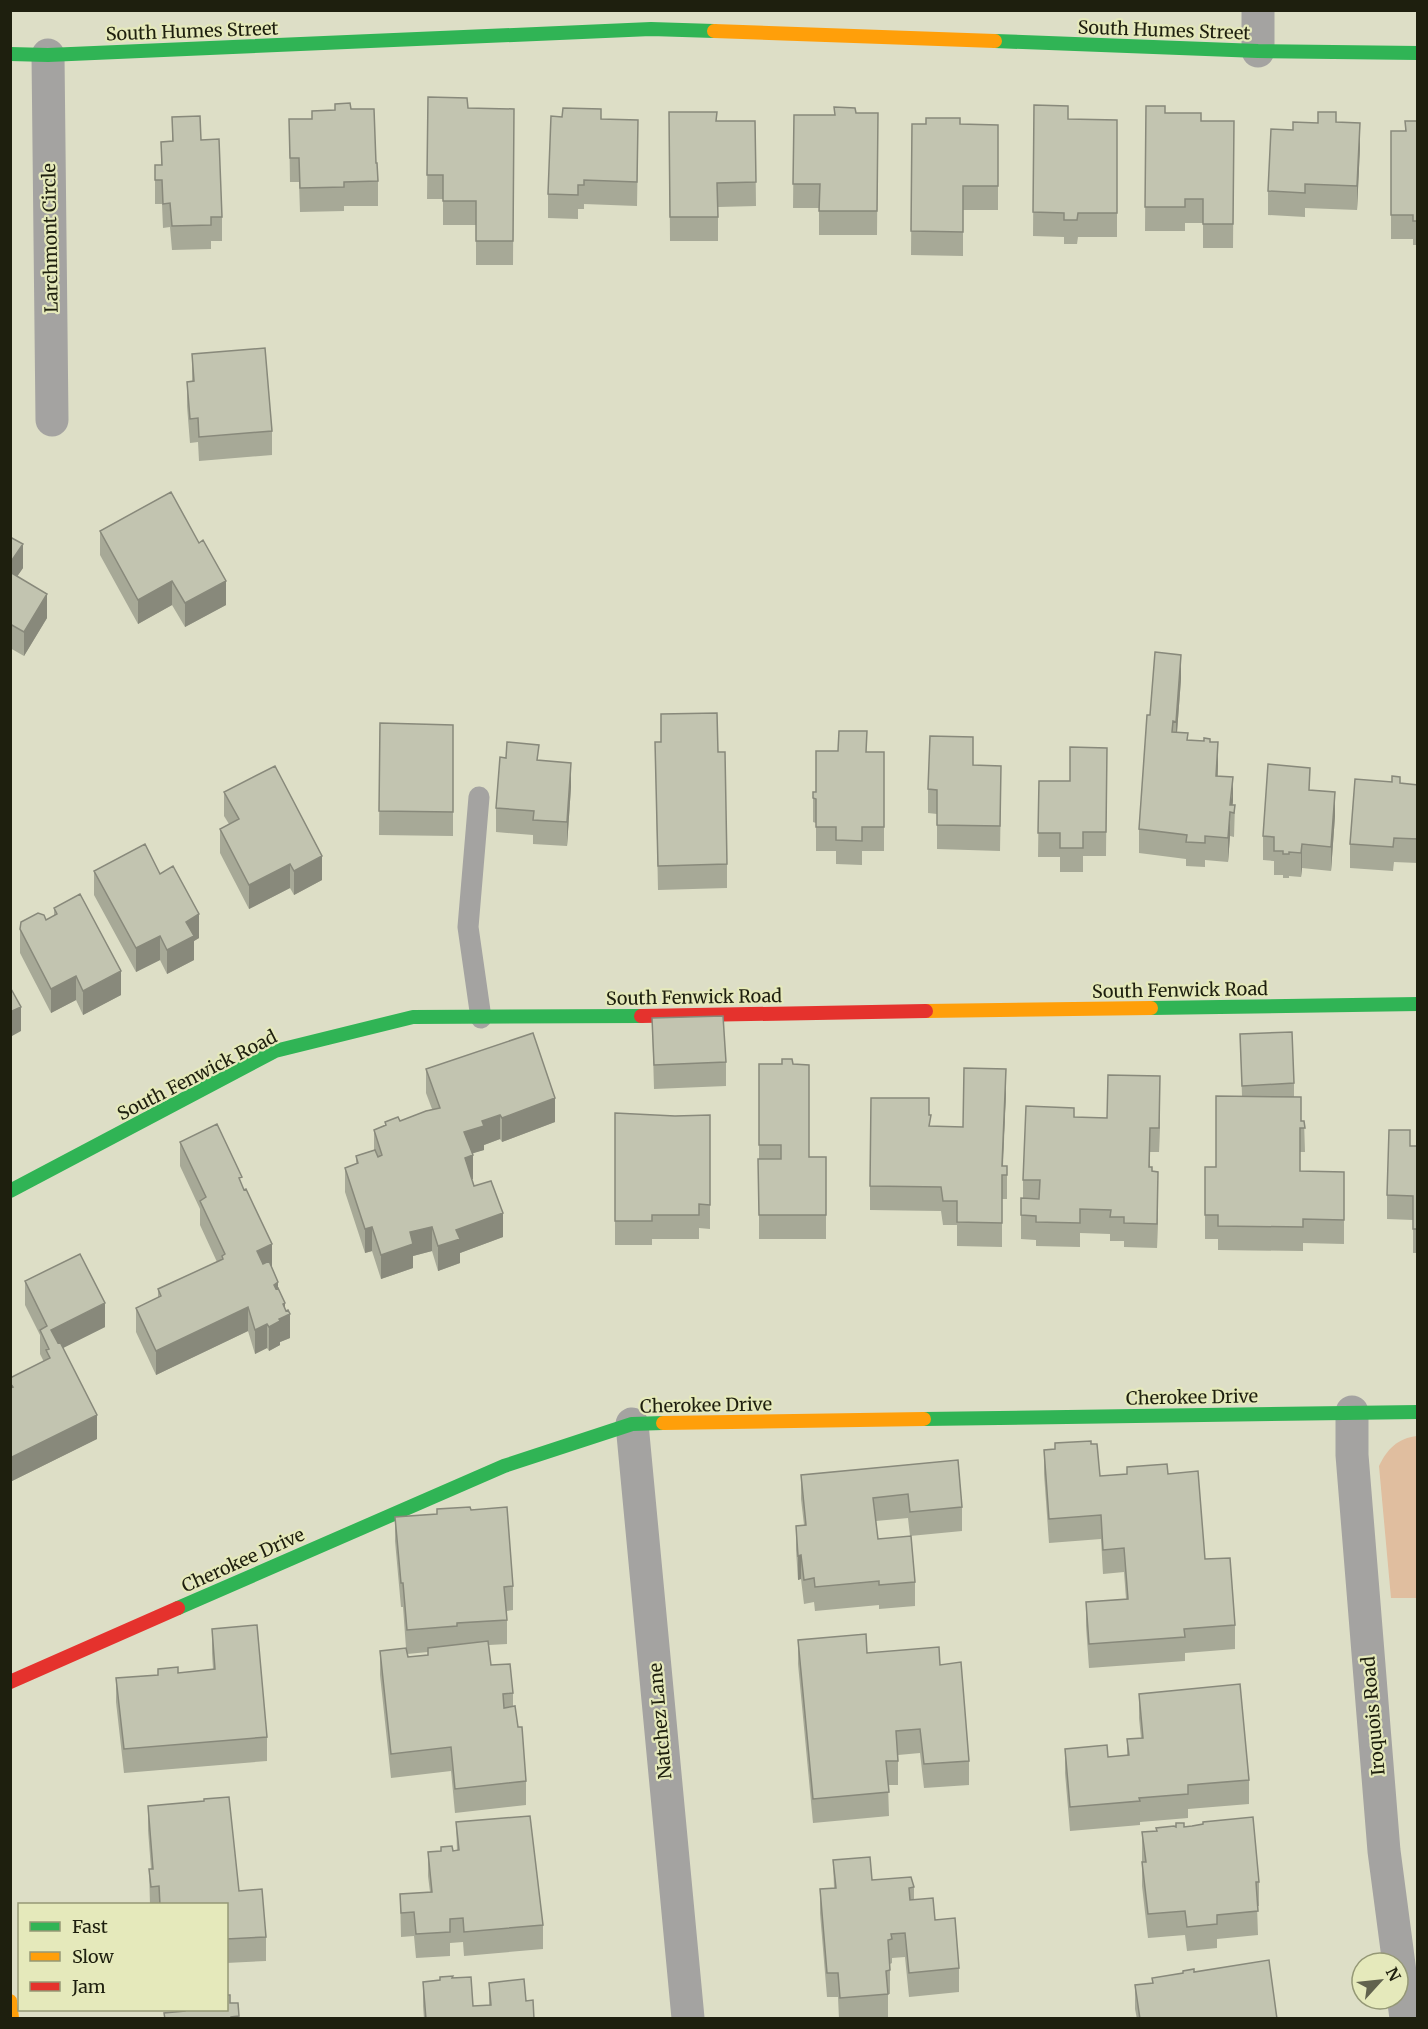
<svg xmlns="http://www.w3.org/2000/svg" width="1428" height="2029" viewBox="0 0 1428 2029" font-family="Merriweather,serif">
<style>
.green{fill:#e0be9f}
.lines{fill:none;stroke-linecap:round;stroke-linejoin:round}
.lane{stroke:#a4a3a1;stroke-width:21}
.street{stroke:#a4a3a1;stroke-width:33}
.fast{stroke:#30b455;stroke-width:14}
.slow{stroke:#ff9f0a;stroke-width:14}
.jam{stroke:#e5322d;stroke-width:14}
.wall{fill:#a7a997;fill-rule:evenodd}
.shaded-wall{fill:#88897b}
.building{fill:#c2c4b0;stroke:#88897b;stroke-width:1.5}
.labels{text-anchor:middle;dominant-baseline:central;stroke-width:4.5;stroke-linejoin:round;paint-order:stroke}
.street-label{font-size:18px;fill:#1e1f0e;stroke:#e5e9bb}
</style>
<rect width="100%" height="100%" fill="#dddec6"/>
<!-- green -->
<path class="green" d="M1417,1436V1598H1391L1379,1466C1387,1449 1398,1438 1417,1436Z"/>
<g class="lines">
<!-- lane -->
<path class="lane" d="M479,797L468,927L481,1018"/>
<!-- street -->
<path class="street" d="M1258,10V51
M48,55L52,420
M1352,1412V1455L1384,1851L1406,2018
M632,1424L688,2018"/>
<!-- fast -->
<path class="fast" d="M995,41L1258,51L1418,53
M10,54L48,55L651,29L714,31
M1151,1008L1418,1004
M10,1191L275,1051L413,1017L641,1016
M924,1419L1418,1412
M178,1608L504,1466L632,1424L663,1423"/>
<!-- slow -->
<path class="slow" d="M714,31L995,41
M926,1011L1151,1008
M663,1423L924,1419
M10,2001L12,2018"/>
<!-- jam -->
<path class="jam" d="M641,1016L926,1011
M10,1682L178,1608"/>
</g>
<!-- wall -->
<path class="wall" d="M428,97L468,108L514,109L513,265H476V225H443V199H427Z
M1034,105L1068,119L1117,120V237H1078L1077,244H1064V237L1033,236Z
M1146,106L1165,113L1201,121H1234L1233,248H1203V223H1185V231H1145Z
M351,109L376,163L378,181V206H344V211L300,212L299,182H290L289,119H312Z
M669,112L717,121H755L756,206L718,207V241H670Z
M856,113H878L877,235H819V208H793L794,115H834Z
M172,117L201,140L222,217V241H211V249L172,250L170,227L163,228L162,204H155V165H161V142L172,141Z
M601,119L638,144L637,206L584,204V209H578V219L548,218V194Z
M1405,121H1418V245H1413V239H1391V131H1405Z
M1336,122L1360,147L1357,210L1305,208V217L1268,215V191L1293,130L1318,123Z
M912,124L998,125V210H963V256L911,255Z
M192,354L272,431V455L199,461L198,442L190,443L187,406V382H192Z
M100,531L226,605L185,627L172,605L138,624L100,555Z
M10,537L23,568L17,576L47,618L24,656L10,648Z
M1181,679L1177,732L1188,740L1210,742L1218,766V776L1233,801L1232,805H1235L1234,837L1230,836L1228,862L1205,860V867L1186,866V859L1139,853V829L1150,715Z
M380,723L453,725V836L379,835Z
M655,742L718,752L727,864V888L658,890Z
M1107,748L1106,856H1083V872H1060V857H1038L1039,781H1070Z
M867,752H884V851H862V865L836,864V851H816V823L813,822V792H816Z
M539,760L571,787L567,846L533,844V835L496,832V808Z
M973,765L1001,790L1000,851L937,849V814L928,813V789Z
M1400,783L1418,785V863L1394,862L1393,871L1350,868V844Z
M1310,790L1335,816L1331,871L1302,868L1301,877L1289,876V878H1283V875H1274V861L1263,860V836Z
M224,792L322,880L294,895L290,888L249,909L220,853V829L229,824L224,816Z
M94,871L160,874L199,938L194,941V960L167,974L160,960L136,972L94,895Z
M54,908L121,995L83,1015L76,1000L51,1013L20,953V929L46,920L54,916Z
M652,1018L726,1062V1086L654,1089Z
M1240,1034L1294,1083V1097L1301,1121H1304L1305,1152H1300V1171L1344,1172V1244L1303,1243V1251L1218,1250V1239H1205V1167H1216L1242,1096Z
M759,1064H793L809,1157H826V1239H759Z
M426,1069L555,1122L502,1142L500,1139L484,1145V1150L472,1153V1180L474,1186L503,1237L460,1253V1263L438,1271L432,1251L413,1256V1268L381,1279L372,1251L365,1253L345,1192V1168L356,1164V1156L374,1150V1130L385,1125V1122L400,1121L432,1109L426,1093Z
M1006,1093L1003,1166H1007V1199H1002V1247L957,1246V1225H943L941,1211L870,1210V1186L931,1126L963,1127Z
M1160,1100L1159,1152H1150V1167L1152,1171L1158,1196L1157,1248L1124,1247V1241H1110V1234L1080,1233V1247L1036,1246V1240L1021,1239V1215L1023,1198V1180L1074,1117L1107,1118Z
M615,1113L675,1116L710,1115V1229L699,1228V1239H652V1245H615Z
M180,1142L242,1186L272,1268L285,1309L290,1338L280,1342V1345L269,1351L267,1348L255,1354L248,1331L156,1375L136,1332V1308L158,1298V1289L217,1262L200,1225V1209L180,1166Z
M1410,1146H1418V1253H1413V1220L1387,1219V1195Z
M25,1281L105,1327L63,1348L97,1439L10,1482V1378L44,1362L40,1354V1335L25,1305Z
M1055,1443L1091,1444L1100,1476L1168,1474L1205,1559L1235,1625V1649L1185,1653V1661L1089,1668L1086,1626V1602L1126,1599L1124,1572L1103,1574L1101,1539L1049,1543L1044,1474V1450L1055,1449Z
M958,1460L962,1507V1531L910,1536L908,1518L876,1521L878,1539L915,1582V1606L879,1609V1605L815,1611L814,1602L804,1604L801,1579L798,1580L796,1550V1526L804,1525L801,1499V1475Z
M471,1510L513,1586V1610L507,1611V1644L489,1645L491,1665L513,1693V1707L518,1727L526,1781V1805L455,1813L451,1771L391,1778L380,1675V1651L406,1648L403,1607H401L395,1541V1517L437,1514ZM428,1652V1655L408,1657L407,1654Z
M212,1629L267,1737V1761L124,1773L116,1702V1678L158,1675V1669L178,1673L213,1669L212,1653Z
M798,1640L867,1653L940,1665L969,1761V1785L924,1788L920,1753L898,1755V1785H888L889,1816L813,1823L798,1664Z
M1139,1694L1249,1780V1804L1188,1809V1818L1140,1822V1825L1070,1831L1065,1773V1749L1108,1757L1127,1755V1739L1141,1738L1139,1718Z
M148,1806L239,1891L266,1937V1961L226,1963V1905H150L149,1869H151L148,1830Z
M456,1822L543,1925V1949L464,1956L463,1942L450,1943V1956L416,1958L414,1936L401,1937L400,1894L430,1892L428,1876V1852L457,1851Z
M1184,1827L1259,1882V1906H1257L1258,1935L1217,1939V1948L1187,1951L1185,1935L1148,1938L1142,1886V1832L1156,1831V1828Z
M833,1860L872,1880L914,1887V1900L935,1920L959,1968V1992L909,1997L905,1957L892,1958V1963L890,1964V1994H888V2018L839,2019L838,1997H827L820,1913V1889L834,1888Z
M1194,1972L1277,2019H1137L1135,2009V1985L1152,1983V1978Z
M453,1978L473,2006L489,2005V1983L526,2001L534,2019H424L423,2006V1982Z
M230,2003H238L239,2019H164L184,2011L183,2010H226Z"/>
<!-- shaded-wall -->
<path class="shaded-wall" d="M1360,123V147L1357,210V186Z
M23,544V568L10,587V563Z
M172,581V605L138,624V600Z
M226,581V605L185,627V603Z
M47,594V618L24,656V632Z
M1181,655V679L1176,746V722Z
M1218,742V766L1216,800V776Z
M571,763V787L567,846V822Z
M1233,777V801L1232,812H1230Z
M1335,792V816L1331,871V847Z
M1230,812V836L1228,862V838Z
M1302,844V868L1301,877V853Z
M322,856V880L294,895V871Z
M290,864V888L249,909V885Z
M199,914V938L194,941V960L167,974V950L186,922Z
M160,936V960L136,972V948Z
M121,971V995L83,1015V991Z
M76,976V1000L51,1013V989Z
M21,1007V1031L12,1036V1047H10V1012Z
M1006,1069V1093L1002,1175V1247V1166Z
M1160,1076V1100L1159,1152V1128Z
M555,1098V1122L502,1142V1118Z
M500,1115V1139L484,1145V1150L464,1156V1132L482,1121Z
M473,1155V1179L465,1182V1158Z
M1158,1172V1196L1157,1248V1224Z
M503,1213V1237L460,1253V1263L438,1271V1246L456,1230Z
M372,1227V1251L365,1253V1229Z
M432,1227V1251L413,1256V1268L381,1279V1255L410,1232Z
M272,1244V1268L257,1275V1251Z
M278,1282V1306L274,1285Z
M105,1303V1327L51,1354V1330Z
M285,1303V1316L290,1314V1338L280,1342V1345L269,1351V1327L279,1319L283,1304Z
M248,1307V1331L156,1375V1351Z
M267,1324V1348L255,1354V1330Z
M97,1415V1439L10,1482V1458Z
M801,1555V1579L798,1580V1556Z"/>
<!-- building -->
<path class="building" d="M428,97L467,98L468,108L514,109L513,241H476V201H443V175H427Z
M350,103L351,109H374L376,163H377L378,181L344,182V187L300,188L299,158H290L289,119H312V111L335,110V104Z
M1034,105L1068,106V119L1117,120V213H1078L1077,220H1064V213L1033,212Z
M1146,106H1165V113H1201V121H1234L1233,224H1203V199H1185V207H1145Z
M834,107L855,108L856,113H878L877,211H819L820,184H793L794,115H835Z
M563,108L601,109V119L638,120L637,182L584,180V185H578V195L548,194L551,116L562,117Z
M669,112H717L716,121H755L756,182L717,183L718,217H670Z
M1318,112H1336V122L1360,123L1357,186L1305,184V193L1268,191L1271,129L1293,130V122L1318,123Z
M200,116L201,140L219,139L222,217H211V225L172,226L170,203L163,204L162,180H155V165H162L161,142L173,141L172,117Z
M926,118H960V124L998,125V186H963V232L911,231L912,124H926Z
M1405,121H1418V221H1413V215H1391V131H1406Z
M265,348L272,431L199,437L198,418L190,419L187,382L194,381L192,354Z
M171,492L199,543L203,540L226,581L185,603L172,581L138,600L100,531Z
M10,537L23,544L10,563Z
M10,572L47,594L24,632L10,624Z
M1155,652L1181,655L1176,722L1173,721L1172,732L1188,733L1187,740L1204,741V738L1210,739V742H1218L1216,776L1233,777L1230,805H1235L1234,813L1230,812L1228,838L1205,836V843L1186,842L1187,835L1139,829L1147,715H1150Z
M717,713L718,752H725L727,864L658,866L655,742H661V714Z
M380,723L453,725V812L379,811Z
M839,731H867L866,752H884V827H862V841L836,840V827H816V799L813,798V792H816V751H838Z
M930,736L973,737V765L1001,766L1000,826L937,825V790L928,789Z
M507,742L539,745L537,760L571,763L567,822L533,820L534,811L496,808L500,757L506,758Z
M1070,747L1107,748L1106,832H1083V848H1060V833H1038L1039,781H1070Z
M1268,764L1310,768L1309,790L1335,792L1331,847L1302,844L1301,853L1289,852V854H1283V851H1274V837L1263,836Z
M275,766L322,856L294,871L290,864L249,885L220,829L239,819L224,792Z
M1392,776L1400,777V783L1418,785V839L1394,838L1393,847L1350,844L1355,779L1392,782Z
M145,844L160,874L173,866L199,914L186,922L194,936L167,950L160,936L136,948L94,871Z
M80,894L121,971L83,991L76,976L51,989L20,929L21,922L38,913L44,915L46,920L57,914L54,908Z
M10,987L21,1007L10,1012Z
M723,1016L726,1062L654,1065L652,1018Z
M1292,1032L1294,1083L1242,1086L1240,1034Z
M533,1033L555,1098L502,1118L500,1115L482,1121L484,1126L464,1132L473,1155L465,1158L474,1186L491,1181L503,1213L456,1230L460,1239L438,1246L432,1227L410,1232L413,1244L381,1255L372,1227L365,1229L345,1168L358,1163L356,1156L375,1150L378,1157L382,1155L374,1130L386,1125L385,1122L398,1117L400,1121L426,1111L440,1108L426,1069Z
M782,1059H792L793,1064L809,1065V1157H826V1215H759L758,1159H781V1145H759V1064H782Z
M964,1068L1006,1069L1002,1166H1007V1175H1002V1223L957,1222V1201H943L941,1187L870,1186L871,1098H929V1115H931L929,1126L963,1127Z
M1108,1075L1160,1076L1159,1128H1150L1149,1167H1152V1171L1158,1172L1157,1224L1124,1223V1217H1110L1111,1210L1080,1209V1223L1036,1222V1216L1021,1215V1198L1039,1199L1040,1180H1023L1026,1106L1074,1108V1117L1107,1118Z
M1216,1096L1301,1097V1121H1304L1305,1128H1300V1171L1344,1172V1220L1303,1219V1227L1218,1226V1215H1205V1167H1216Z
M615,1113L675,1116L710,1115V1205L699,1204V1215H652V1221H615Z
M217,1124L242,1177L239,1178L244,1190L246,1189L272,1244L257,1251L263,1264L269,1261L278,1282L274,1285L276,1289L278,1288L285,1303L283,1304L286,1311L288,1310L290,1314L279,1319L280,1321L269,1327L267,1324L255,1330L248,1307L156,1351L136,1308L161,1296L158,1289L223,1259L222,1256L225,1254L200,1201L206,1197L180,1142Z
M1389,1130H1410V1146H1418V1229H1413V1196L1387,1195Z
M80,1254L105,1303L51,1330L58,1343L60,1342L97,1415L10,1458V1388L13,1387L10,1383V1378L50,1358L46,1350L49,1349L40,1330L47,1326L25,1281Z
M1091,1441V1444H1097L1100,1476L1127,1474V1467L1167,1464L1168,1474L1198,1471L1205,1559L1230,1558L1235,1625L1184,1629L1185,1637L1089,1644L1086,1602L1128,1599L1124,1548L1103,1550L1101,1515L1049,1519L1044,1450L1055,1449V1443Z
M958,1460L962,1507L910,1512L908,1494L873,1498L878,1539L911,1536L915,1582L879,1585V1581L815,1587L814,1578L804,1580L801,1555L798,1556L796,1526L806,1525L801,1475Z
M470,1507L471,1510L507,1507L513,1586L504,1587L507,1620L457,1623V1626L407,1630L403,1583H401L395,1517L437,1514V1509Z
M257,1625L267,1737L124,1749L116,1678L158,1675V1669L178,1667V1673L215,1669L212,1629Z
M866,1634L867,1653L939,1647L940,1665L961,1662L969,1761L924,1764L920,1729L896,1731L898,1761H886L889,1792L813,1799L798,1640Z
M488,1641L491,1665L510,1664L513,1693L503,1694L504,1708L515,1706L518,1727H522L526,1781L455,1789L451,1747L391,1754L380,1651L406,1648L408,1657L428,1655V1648Z
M1240,1684L1249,1780L1188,1785V1794L1139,1798L1140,1801L1070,1807L1065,1749L1107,1745L1108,1757L1129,1755L1127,1739L1143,1738L1139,1694Z
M229,1797L239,1891L262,1889L266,1937L226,1939V1905H160L159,1886L151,1887L149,1869H153L148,1806L204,1801V1799Z
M530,1816L543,1925L464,1932L463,1918L450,1919V1932L416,1934L414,1912L401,1913L400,1894L432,1892L428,1852L441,1851V1847L452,1846L453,1851L459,1850L456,1822Z
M1253,1817L1259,1882H1256L1258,1911L1217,1915V1924L1187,1927L1185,1911L1148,1914L1142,1862H1146L1142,1832L1157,1831L1156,1828L1174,1826L1176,1827V1823H1184V1827L1192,1826L1203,1824V1822Z
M870,1857L872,1880L911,1877L914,1887L909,1888L910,1900L933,1898L935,1920L955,1918L959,1968L909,1973L905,1933L891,1934L892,1939L888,1940L890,1970L886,1971L888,1994L840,1998L838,1973H827L820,1889L836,1888L833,1860Z
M1269,1960L1277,2019H1140L1135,1985L1153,1983L1152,1978L1183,1973V1971L1194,1969V1972Z
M453,1976L452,1978L471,1977L473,2006L491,2005L489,1983L524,1979L526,2001L533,2000L534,2019H426L423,1982L440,1980V1977Z
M226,1995H230V2003H238L239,2016L231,2017V2019H165L164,2013L185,2011V2010H226Z"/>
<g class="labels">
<!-- street labels -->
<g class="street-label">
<text transform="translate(1164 30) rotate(2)">South Humes Street</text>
<text transform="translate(192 31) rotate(-2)">South Humes Street</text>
<text transform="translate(50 238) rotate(-91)">Larchmont Circle</text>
<text transform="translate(1180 990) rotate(-1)">South Fenwick Road</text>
<text transform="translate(694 997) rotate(-1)">South Fenwick Road</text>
<text transform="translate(197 1075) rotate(-27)">South Fenwick Road</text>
<text transform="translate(1192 1397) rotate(-1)">Cherokee Drive</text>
<text transform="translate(706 1405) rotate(-1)">Cherokee Drive</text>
<text transform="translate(243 1560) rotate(-24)">Cherokee Drive</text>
<text transform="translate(1373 1716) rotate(-95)">Iroquois Road</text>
<text transform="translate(660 1721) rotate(-95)">Natchez Lane</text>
</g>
</g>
<!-- border -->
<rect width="1428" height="2029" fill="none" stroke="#1e1f0e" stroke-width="24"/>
<!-- legend -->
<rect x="18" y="1903" width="210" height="108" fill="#e5e9bb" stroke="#959876" stroke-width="1.5"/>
<rect x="30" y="1922" width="30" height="9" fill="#30b455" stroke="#959876" stroke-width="1.5"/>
<text x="72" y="1933" font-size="18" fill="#1e1f0e">Fast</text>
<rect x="30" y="1952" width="30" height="9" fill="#ff9f0a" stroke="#959876" stroke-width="1.5"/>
<text x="72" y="1963" font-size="18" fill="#1e1f0e">Slow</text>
<rect x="30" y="1982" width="30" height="9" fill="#e5322d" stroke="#959876" stroke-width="1.5"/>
<text x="72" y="1993" font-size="18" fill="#1e1f0e">Jam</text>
<!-- north arrow -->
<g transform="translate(1380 1981) rotate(63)"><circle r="28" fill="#e5e9bb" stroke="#959876" stroke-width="1.5"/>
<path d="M0-4.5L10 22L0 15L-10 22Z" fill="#61624e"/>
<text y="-9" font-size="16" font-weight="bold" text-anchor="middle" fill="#1e1f0e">N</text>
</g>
</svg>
